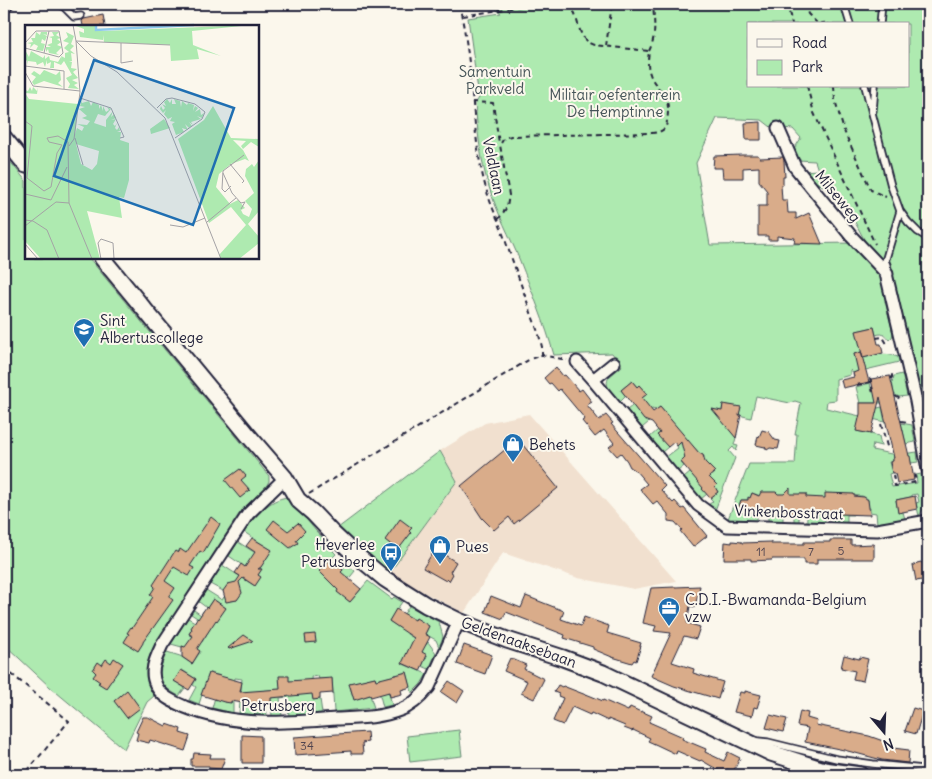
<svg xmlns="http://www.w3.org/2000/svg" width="932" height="779" viewBox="0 0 932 779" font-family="Delius,sans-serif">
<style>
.built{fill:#f1e0cf}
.green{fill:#aeeab0;stroke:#688676;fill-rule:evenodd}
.building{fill:#d9ac8a;stroke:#22223b}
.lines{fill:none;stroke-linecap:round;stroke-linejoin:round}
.service-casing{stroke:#22223b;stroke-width:9}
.minor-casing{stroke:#22223b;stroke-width:15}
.tertiary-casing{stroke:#22223b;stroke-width:19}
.path{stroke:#22223b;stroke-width:2;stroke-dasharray:5 4;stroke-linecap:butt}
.service{stroke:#fbf7ec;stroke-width:5.5}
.minor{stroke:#fbf7ec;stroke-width:11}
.tertiary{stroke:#fbf7ec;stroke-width:15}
.labels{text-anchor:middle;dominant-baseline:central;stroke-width:4;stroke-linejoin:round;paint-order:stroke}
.number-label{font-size:12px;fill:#50444f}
.park-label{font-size:15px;fill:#455458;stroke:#fbf7ec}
.street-label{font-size:15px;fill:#22223b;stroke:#fbf7ec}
.poi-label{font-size:15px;fill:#22223b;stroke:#fbf7ec;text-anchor:start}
.inset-river{fill:none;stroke:#8cc9ed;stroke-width:2.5}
.inset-road{fill:none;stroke:#a4a2a5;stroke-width:1}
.view{fill:#1f6fb2;fill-opacity:0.15;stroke:#1f6fb2;stroke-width:2.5}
.inset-edge{fill:none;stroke:#22223b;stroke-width:2.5}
</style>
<rect width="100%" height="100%" fill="#fbf7ec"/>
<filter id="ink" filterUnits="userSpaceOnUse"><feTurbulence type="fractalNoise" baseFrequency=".02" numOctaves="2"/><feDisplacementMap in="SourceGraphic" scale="10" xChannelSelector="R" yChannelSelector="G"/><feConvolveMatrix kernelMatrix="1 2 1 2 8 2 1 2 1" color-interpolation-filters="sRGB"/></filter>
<g filter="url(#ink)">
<!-- built -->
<path class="built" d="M529,414L676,581L634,589L578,578L503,553L464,613L407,584L390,572L457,481L440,451L485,423Z"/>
<!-- green -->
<path class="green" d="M489,4H928V453L892,299L885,301L893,333L892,337L889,340C885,334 882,333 876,335L874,327L857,331L862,352L854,354L856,360C872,356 882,351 898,357L899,362L853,373L850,370V375L836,379V400L827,401L826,408L860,416L873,409L882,407L885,422L860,416L857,431L879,436L881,446L873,444L872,450L896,455L917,452L918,462L911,463L908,455L893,458V461L889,462L892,473L889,474L892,487L917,483L916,475L921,474L926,504L919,516L916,503L919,502L917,494L911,495V497L896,500L898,512H903L905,519L877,523L876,513L870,512V508H868V499L862,496H853V515H847V523H831V516H825V523L807,522L806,494H799V522H794V515L790,514L786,493L772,505V514H783V522H768V514H763V498H759L758,495L752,493L750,498H748V500H741L737,512H753V513L757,514V522L739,521L728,519L749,464H795L797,434H795L801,403L795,401L790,403L756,396L751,418L739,415L740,408L723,404L722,411L733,434H737L734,445L738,446L736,451L733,447L729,451L735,458L714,513L707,506L713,501L710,498L718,492L715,487L717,485L709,477L715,472L710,468L703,488L707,494L701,499L684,478L704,461V456L699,453L692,445L684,452L686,458L680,462L684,466L678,471L666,457L678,448L677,446L686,438L658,435L668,447L662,452L650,437L658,430L655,426L667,415L660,407L656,410L652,409L649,422L642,428L627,410L647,394L639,385L637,387L632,381L621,390L626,396L620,402C613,394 603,387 609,377L622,366L612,353L554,355C545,323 532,292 520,261C510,236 497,213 489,187C480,160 478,131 475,104L479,98L468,18L501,13ZM748,24H908V86H748ZM717,118L762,120L771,127L793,129L801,138L791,154L798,160L815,161L818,170L803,171L807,177L841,196L865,241L855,243L710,245L696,163Z
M4,154L26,181V258H89L269,476V481L265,489L239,514L153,648C145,666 142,678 154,696L147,702L124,749L50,687L4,644Z
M902,374L907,396L899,397L894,394L892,381L893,380L894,376Z
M870,383L872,392L877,391L876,402L880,401L881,403H860L856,387Z
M901,423L912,425L915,442L906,444Z
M440,451L457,481L390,572L355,544L338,528Z
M288,497L316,531L334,550L333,551L336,554L319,571L330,582L348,565L355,571L338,592L350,602L368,581L392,599L394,597L402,602L389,621L400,628L404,614L409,606L439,622L443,637L439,647L436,640L425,634L429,626L416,619L407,634L426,645L428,642L436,653L429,669L422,666L427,655L415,649H409L403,664L427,674L421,684L412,693L407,672L385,678L392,705L383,707L375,677L349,684L354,699L370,695L374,708L334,712L332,679H319L318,676L311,677L313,699H320L322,713L289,716L287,697L280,698L282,716H272L270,690L250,692L251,705L266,704L267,716L239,714L242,679L235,678L234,685H229L231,703V701H233V713L212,708L221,676L209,673L199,704L189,700L196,687L193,685L196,679L182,670L174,681L185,688L179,696C156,684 157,673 167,652L180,656L192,664L200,652L171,644L188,618L195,622L189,634L202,642L211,627L191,614L194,610L201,615L203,611L226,608L213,599L207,608L199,602L206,590L222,600L224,597L231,601L237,600L241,593L223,591L210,584L222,565L255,586L258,575L261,569L250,561L245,567L229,556L238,542L262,557L271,550L244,532C255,517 268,499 288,497Z
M459,730L462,756L410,762L407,736Z"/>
<!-- building -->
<path class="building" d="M103,15L105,26H83L82,21L84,19Z
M761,122V140H746L745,123Z
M742,155H758L760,158L783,157L784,161L785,177H783V185H781L782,200H787L788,213H796V219L809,213L822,244L794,243L795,238L777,236V240H768V236H758V206H767V191L759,181V167L743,168V178H723L722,168H713L714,156Z
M874,327L878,344H881L883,353L863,358L856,331Z
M861,352L869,382L843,388L841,380L854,377L853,373L858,371L854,354Z
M556,367L563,376L565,375L579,391L582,389L592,402L587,405L599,420L606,415L613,423L611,424L665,486L661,490L673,503L675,501L682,509L684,508L707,536L693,547L680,531L682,530L675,522L668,521V514L657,501L653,504L640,489L647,484L635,470L630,467L627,461L621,453L617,456L609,447L614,443L604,430L595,437L582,421L585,419L560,389L558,391L551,383L549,384L544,378Z
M890,376L909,456H910L914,480L897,483L895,473H892L890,462L893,461V458H894L880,397L871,434L856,431L860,414V403H876L871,379Z
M632,381L637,387L639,385L647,394L642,398L653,412L660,407L699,453L703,455L705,462L715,472L709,477L717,485L715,487L718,492L710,498L702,489L703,488L681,462L685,458L681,442L677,446L674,442L668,447L657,435L660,433L652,423L644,420L621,390Z
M723,404L741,407L739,415H741L736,438L712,409L722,411Z
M762,430L769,432L775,440L780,441L778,449L770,448L767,450L765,447L756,445L758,436L759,437Z
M518,439L558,488L514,524L509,517L494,530L482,518L461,486Z
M240,469L246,476L241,480L250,490L240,498L225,480Z
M790,488V494H806V497L825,498V493L854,494V496L864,497L868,500L870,515L807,513L808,515L772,514L737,512L741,500H748V497L750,498L752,493L759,496L761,492H776L778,494H784Z
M915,496L917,509L898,513L896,500Z
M211,517L220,524L203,553L200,551L190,566L194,568L189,576L174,567L165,581L175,588L169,597L173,600L143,642V643L138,651L124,642L129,634L127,633L131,627L132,628L153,597L150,595L155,587L153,585L175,551L178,553L180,549L186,553Z
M400,519L412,528L409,531L411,533L398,550L385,540Z
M274,520L288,531L298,523L305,531L296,540L298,543L290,548L267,529Z
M252,538L272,550L261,567L258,569H262L258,575L261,577L255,586L243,578L239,582L242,593L237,600L226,602L223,591L228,584L236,582L240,576L235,573L241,564L245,567L255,552L246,546Z
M830,540H851V545L874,544V559H817V564H804V559H772V560L751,561V559H724L725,542L732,543V541L742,542V543L771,542V544H804V542H830Z
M435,549L456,562L450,572L453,574L449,581L447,579L446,581L423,568Z
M331,559L343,570L341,572L361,589L350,602L337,592L338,590L319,571Z
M921,562L923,564L928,563V579L916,581L913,565H915L917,563Z
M700,586L695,607L690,606L687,623L700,627L696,639L684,636L672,662L694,669L693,673L723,682L718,699L674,686L651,676L671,633L654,631L656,626L643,623L651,588Z
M491,596L521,608L526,596L564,611L561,619L581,626L584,617L609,626L607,633L641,643L640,646H641L636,661L634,660L632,663L612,657L593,649V647L564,638L565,635L506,612L503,619L485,612Z
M213,599L226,608L217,621L216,620L197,649L200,651L192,664L182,657V646L185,647L193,636L189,634L192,629L191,628L197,618L198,619L206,607L207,608Z
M396,609L415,620L416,618L429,626L425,634L430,637L422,652L427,655L420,671L402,663L414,638L389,621Z
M315,634L316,642L306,643L305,635Z
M244,635L253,641L229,649L228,648Z
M464,645L492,655L485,674L457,664Z
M844,655L859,659L860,657L868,659L863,681L853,679L855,671L841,668Z
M114,658L123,664L106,688L98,683L100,682L93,677L96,673L93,670L98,662L102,665L106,659L111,663Z
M510,658L526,665L524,669L544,679L534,699L521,693L527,681L504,671Z
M181,670L196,679L189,690L174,681Z
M407,672L411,687L401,690L402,694L390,697L389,692L371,697L370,695L354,700L349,683L375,677L376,680Z
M209,673L242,682L240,692L280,689L279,676H289V681L332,678L333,693L320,694V699L313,700L312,694L271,698V704H266L251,705L250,704L243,703L231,701V703L224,702L201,695Z
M449,681L464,691L457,703L441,692Z
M558,685L562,687L563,686L586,695V694L603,701V700L628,711L630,707L641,712V711L652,716L649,722L683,737L682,739L706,749L705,752L724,761L728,752L740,758L733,772L727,769L725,774L701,760L700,761L677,751L676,754L657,745L648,741L650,738L633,730L632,731L624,728L625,726L608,719V721L591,713L590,715L572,707L563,725L553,721L563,698L558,696L559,694L554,692Z
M127,690L140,708L127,718L114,701Z
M745,691L761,695L757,708L754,707L752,716L734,712L740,692L745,693Z
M913,708L923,711L916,734L905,731Z
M800,711L808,713L807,718L817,721L816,725L869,736L886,742L885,747L909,750L908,763L882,760L844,750L805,742L808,728L797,726Z
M770,715L787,719L783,732L766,728Z
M143,717H148L166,726L167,724L181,729L180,733L190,736L185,751L150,740L149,743L136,740L138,733L136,732Z
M367,732L368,742L362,743L363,754H351V751L295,755L294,737Z
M242,735L261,736V763H242Z
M194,753L211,754L210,758H225L221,769L209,768V766H191V759H193Z"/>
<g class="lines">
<!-- service casing -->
<g class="service-casing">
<path id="service" d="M61,4L74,17L81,16
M844,4L850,24
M4,10L11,4
M880,24L882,4
M865,86L891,186L900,211L908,222L918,232L928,238
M873,111L875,86
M884,265L900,211
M758,741L768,742L837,759L873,764L924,769L928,770"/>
</g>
<!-- minor casing -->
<g class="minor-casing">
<path id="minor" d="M778,128L795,167L851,236L887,274
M884,265L916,401L928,470
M577,362L593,380
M614,363L593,380L698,505L727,526L877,530L928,521
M285,478L248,514L162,645C156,658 149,671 156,685C161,697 174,702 185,707C234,727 285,723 336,719C357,718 380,718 400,710C412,706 421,697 429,687L459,621"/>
</g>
<!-- tertiary casing -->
<g class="tertiary-casing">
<path id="tertiary" d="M4,138L26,165
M102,258L248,435L285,478L298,500L313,513L332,533L349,549L385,579L399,588L426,605L459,621L507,640L563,658L603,673L771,753L824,770L860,775"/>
</g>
<!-- path -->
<path class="path" d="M459,4C465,30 469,57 471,84C476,131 477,177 498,220L539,335L542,347V355
M787,4L792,24
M804,4L808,14L818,24L828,22V24
M463,16L534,4
M606,46L612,4
M649,51C657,35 654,21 653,4
M807,86L814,113L875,244
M834,86L835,100L844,131L871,190L886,197
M472,102L493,103L499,143
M498,220L507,207L509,195L500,145L504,138L511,136L652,133C661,132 667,130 667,120C668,116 668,112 668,108C668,94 654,87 650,74C647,66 648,59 649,51L594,45C575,40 581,15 568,4
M876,338L883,337L886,342L887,347
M870,378L873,392
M891,379L892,377V374
M857,385L871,382
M895,396L902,400
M901,421L908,422
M881,424L888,450
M893,475L895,486L916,482L914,472
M309,494L530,359L542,355L567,360
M4,668L69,721L24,775"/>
<!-- service -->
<use href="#service" class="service"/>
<!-- minor -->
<use href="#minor" class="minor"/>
<!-- tertiary -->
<use href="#tertiary" class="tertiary"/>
</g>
</g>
<!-- icons -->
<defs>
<g id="school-pin" transform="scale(1.125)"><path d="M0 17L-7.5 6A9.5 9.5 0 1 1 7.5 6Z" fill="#1f6fb2" stroke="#fbf7ec"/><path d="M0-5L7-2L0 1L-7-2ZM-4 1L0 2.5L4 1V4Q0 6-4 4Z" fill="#fff"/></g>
<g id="shop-pin" transform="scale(1.125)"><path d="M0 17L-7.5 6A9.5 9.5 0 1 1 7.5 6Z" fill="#1f6fb2" stroke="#fbf7ec"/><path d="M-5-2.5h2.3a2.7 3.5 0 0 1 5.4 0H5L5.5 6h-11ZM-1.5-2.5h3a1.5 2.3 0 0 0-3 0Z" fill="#fff"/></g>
<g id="bus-pin" transform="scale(1.125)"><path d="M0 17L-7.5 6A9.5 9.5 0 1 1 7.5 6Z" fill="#1f6fb2" stroke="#fbf7ec"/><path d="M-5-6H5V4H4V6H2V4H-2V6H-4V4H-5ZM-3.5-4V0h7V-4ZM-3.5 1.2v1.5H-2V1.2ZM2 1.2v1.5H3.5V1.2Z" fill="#fff"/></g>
<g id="office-pin" transform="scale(1.125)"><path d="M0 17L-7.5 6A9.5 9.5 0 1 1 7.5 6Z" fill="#1f6fb2" stroke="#fbf7ec"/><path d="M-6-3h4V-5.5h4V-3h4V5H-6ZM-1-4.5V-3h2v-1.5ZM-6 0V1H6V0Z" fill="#fff"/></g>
</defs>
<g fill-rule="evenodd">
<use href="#school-pin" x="84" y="329"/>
<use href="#shop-pin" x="513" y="444"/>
<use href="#shop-pin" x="440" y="546"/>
<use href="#bus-pin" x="391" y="553"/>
<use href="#office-pin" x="669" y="608"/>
</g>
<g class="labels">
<!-- number labels -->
<g class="number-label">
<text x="841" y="550">5</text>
<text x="761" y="551">11</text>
<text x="811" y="551">7</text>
<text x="307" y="745">34</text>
</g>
<!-- park labels -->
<g class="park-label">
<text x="495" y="71">Samentuin<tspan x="495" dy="17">Parkveld</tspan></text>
<text x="615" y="94">Militair oefenterrein<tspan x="615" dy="17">De Hemptinne</tspan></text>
</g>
<!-- street labels -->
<g class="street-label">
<text transform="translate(494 166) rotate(78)">Veldlaan</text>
<text transform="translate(838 196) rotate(51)">Milseweg</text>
<text transform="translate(789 512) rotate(2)">Vinkenbosstraat</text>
<text transform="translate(519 642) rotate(20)">Geldenaaksebaan</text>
<text x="278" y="705">Petrusberg</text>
</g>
<!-- poi labels -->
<g class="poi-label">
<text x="100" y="320">Sint<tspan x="100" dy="17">Albertuscollege</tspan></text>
<text x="529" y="444">Behets</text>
<text x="375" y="544" text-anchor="end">Heverlee<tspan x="375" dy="17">Petrusberg</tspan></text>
<text x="456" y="546">Pues</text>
<text x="685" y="599">C.D.I.-Bwamanda-Belgium<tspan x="685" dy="17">vzw</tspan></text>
</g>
</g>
<!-- overview -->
<g transform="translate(25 25)">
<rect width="234" height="234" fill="#fbf7ec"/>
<path d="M71,0L70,5L78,6L226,0L167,6L168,20L196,31L172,24L174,34L146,36L145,20L79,17L78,10V15L55,12L54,6L59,8V4L51,1ZM11,7L15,10L16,7H22V10L18,9L22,11L20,16L17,14L16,18L20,19L18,26L11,25L13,21L9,19L5,23L6,19L2,18L8,17L6,13H10ZM27,7H34L31,10L36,13L32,14L36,17L32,20L37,22L31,28L34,30L24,28L23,24L21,27V22H26L22,20L27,18V13L24,12L29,11ZM41,7L49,11L46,19L49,21L45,25L50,29L46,28L47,36L44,37H47L46,43L52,44L48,47L53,53L47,55L53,58L49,60L54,64L43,63L45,59L41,53L47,50L39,36L36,40L29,37V43H25L26,37L22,39V35L20,42L18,37L12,40L11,37L3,36V40L2,35L0,37V25L4,32L6,26L18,33L20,30V34L24,31L25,35L33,37L36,32L37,35L36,31L40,33V28L44,27L39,23L44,18L38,16L43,12ZM19,45L31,50L35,46L36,55L33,58L38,62L19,56L9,60L7,57L11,52L6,49L9,46L15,50ZM5,62L7,66L8,62L12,66L13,62L12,69L0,68L4,74L53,79L50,109L52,103L57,106L59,102L52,99L62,100L65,96L57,93L62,91L54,84L60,82L55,81L57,75V78L64,76L66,81L68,77L74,80V84L76,80L78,86V81L81,87L84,85L82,82L86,84L80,91L73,89L69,98L81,102V95L88,86L86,92L89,89L91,93L86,95L91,94L88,99L90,101L92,98L90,103L92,105L94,102L95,106L92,107H96L95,115L104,118V155L99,173L94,172L97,193L62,186L75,234H16L0,216V65L3,66ZM51,119L74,126L72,139L67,145L56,139ZM142,74L145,78L147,74V79H151L149,74L155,76L156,82L157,76L162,80L163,78L169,80L168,86L170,81L173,83L170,87L175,84L176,90L179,88L177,93L172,91L176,94L166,97L168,100L164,97L167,101L164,103L160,99L163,105L157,103L159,107L151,110L147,99L150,97L145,96L147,92L143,94L139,89L141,85L138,88L135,84L136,81L138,85L140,83L137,79L141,81L139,77ZM188,81L206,113L234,114V122L226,117L218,124L216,121L221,116L208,115L218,125L224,136L220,134L206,139L194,149L191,162L205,179L213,175L220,183L216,185L218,189L224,192L227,184L220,176L229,168L220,151L221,144L227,139L229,142L234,135V186L223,199L234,212V218L214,234H196L194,230L221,200L206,182L184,198L153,114L179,95ZM139,94L145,103L126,109L125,104Z" fill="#aeeab0" fill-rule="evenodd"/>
<path class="inset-river" d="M71,0V5L169,0"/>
<path class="inset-road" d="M48,0L51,16L66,31L92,47L140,93L196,234M51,16L145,20M0,18L11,6H34L38,28L34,32L0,23M96,18V38L108,36M19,28L24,6M0,41L39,46V64M0,47L8,61L55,66M55,73L86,83L99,112L95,113M132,83L141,74L147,73L170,79L180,87L177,94L150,113M0,96L7,101L2,153L19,166L26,162L32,128L37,120L24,117L22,113L33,111L43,117L44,178M50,113L58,140M44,121L49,114L55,67L51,16M205,139L219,156L217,158M198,148L207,168L216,178L220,177L216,184M206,161L200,167L197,164L198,146L219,130M0,169L26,175L42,142M0,195L8,196L22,205L34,234M182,197L211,173M145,200L158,202L180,193M0,201L31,177L44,178L67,234M0,219L13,234M76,234L73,218L76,214L88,218L89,234"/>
<path class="view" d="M69,35L209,83L168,200L29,151Z"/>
<rect width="234" height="234" class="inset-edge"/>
</g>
<!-- margin -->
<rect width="932" height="779" fill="none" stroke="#fbf7ec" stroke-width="20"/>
<rect x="10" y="10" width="912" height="759" fill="none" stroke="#22223b" stroke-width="2" filter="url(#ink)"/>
<!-- legend -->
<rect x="747" y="22" width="162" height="65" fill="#fbf7ec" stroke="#a4a2a5"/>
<rect x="757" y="39" width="25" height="8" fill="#fbf7ec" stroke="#a4a2a5"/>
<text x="792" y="48" font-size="15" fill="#22223b">Road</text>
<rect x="757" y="60" width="25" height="15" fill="#aeeab0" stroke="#a4a2a5"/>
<text x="792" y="72" font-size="15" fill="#22223b">Park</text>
<!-- north arrow -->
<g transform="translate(884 732) rotate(161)" stroke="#fbf7ec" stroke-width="4" paint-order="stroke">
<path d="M0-4L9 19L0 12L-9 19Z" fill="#22223b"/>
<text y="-8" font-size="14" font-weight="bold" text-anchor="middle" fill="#22223b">N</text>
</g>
</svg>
